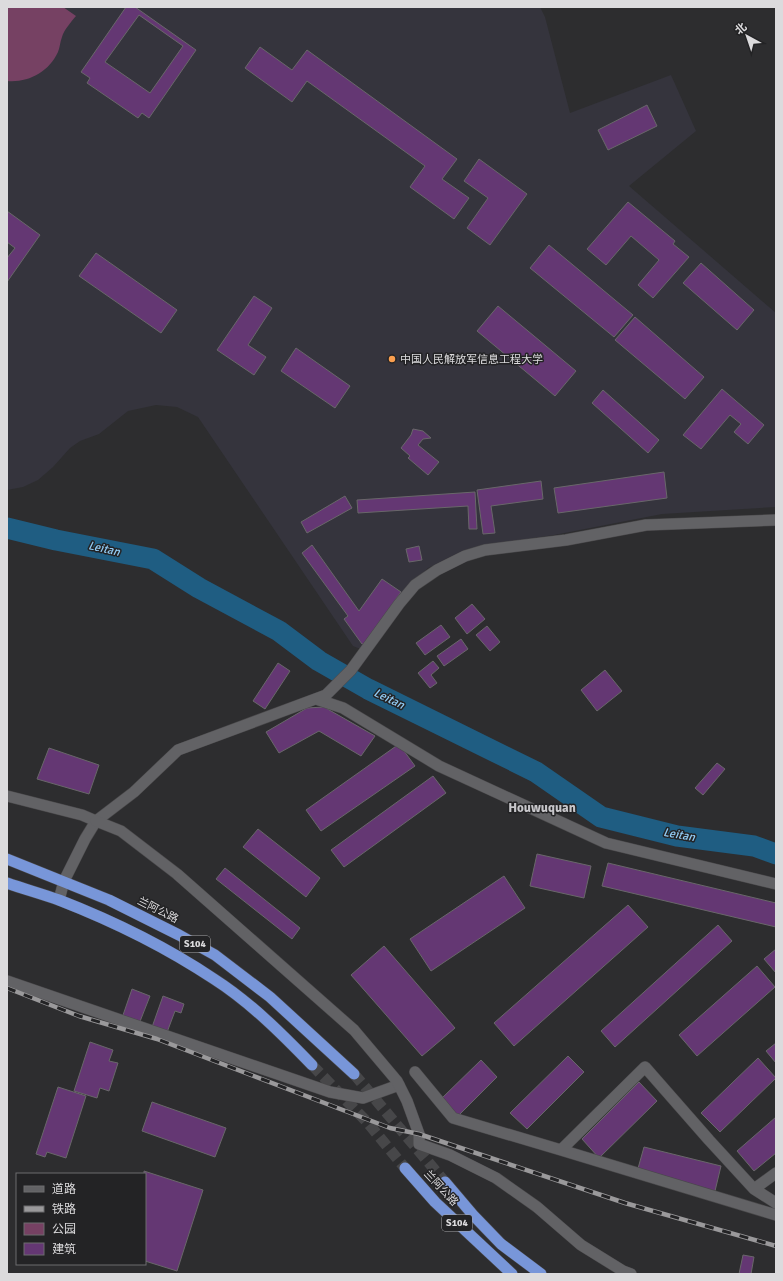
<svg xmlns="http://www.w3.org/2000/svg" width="783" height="1281" viewBox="0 0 783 1281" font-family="Signika,'Noto Sans SC',sans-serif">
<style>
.built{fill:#35343d}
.green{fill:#764163}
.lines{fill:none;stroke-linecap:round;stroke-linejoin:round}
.river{stroke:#1f5d82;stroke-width:21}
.building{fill:#643773;stroke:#69676a;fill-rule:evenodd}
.trunk-tunnel{stroke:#474749;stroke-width:11;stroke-dasharray:11 5.5;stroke-linecap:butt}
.minor-casing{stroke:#49484a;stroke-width:12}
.tertiary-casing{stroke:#49484a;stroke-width:12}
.trunk-casing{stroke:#49484a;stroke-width:12}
.minor{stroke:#626265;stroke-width:11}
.tertiary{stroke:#626265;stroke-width:11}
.trunk{stroke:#7896d9;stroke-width:11}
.rail-casing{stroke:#9a999b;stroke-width:4.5}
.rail{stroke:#232325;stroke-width:3;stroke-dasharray:9;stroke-linecap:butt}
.poi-dot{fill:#fa9f4f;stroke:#232325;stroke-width:1.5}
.labels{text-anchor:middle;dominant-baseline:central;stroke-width:3;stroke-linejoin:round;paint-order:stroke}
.shield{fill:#232325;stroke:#a4a4a6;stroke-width:1}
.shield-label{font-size:10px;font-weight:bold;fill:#dcdbdd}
.poi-label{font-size:11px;fill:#dcdbdd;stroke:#232325;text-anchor:start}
.street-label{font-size:11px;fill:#dcdbdd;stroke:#232325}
.water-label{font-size:12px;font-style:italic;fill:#92ccf5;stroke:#232325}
.quarter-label{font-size:13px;font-weight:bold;fill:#c7c6ca;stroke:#232325}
</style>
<rect width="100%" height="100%" fill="#2d2d2f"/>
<!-- built -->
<path class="built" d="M7,7H540L545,17L570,113L671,75L696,131L629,186L776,313V507L662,514L554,535L488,545L459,553L428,568L403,592L361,648H358L353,646L198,417L177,407L156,405L128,411L99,434L80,441L70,448L53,467L38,480L23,487L7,490Z"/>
<!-- green -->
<path class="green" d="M7,7H63L76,16C71,22 64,30 62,37C60,42 60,47 58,52C49,72 28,83 7,81Z"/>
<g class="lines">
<!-- river -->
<path class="river" d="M7,528L56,540L153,559L199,588L279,631L319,661L368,689L536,772L601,817L677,836L754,846L776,854"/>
</g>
<!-- building -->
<path class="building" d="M126,7H135L196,50L149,118L142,113L138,118L87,83L90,78L81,72ZM139,15L183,46L150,93L105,62Z
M260,47L292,70L307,50L457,159L442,179L469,198L454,219L410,187L425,166L307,81L292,102L245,68Z
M647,105L657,126L608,150L598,130Z
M479,159L527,194L490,245L467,228L488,198L464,181Z
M628,202L675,241L673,244L689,257L653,298L638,285L659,260L631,236L606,265L587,249Z
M7,211L40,235L7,282V258L15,248L7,242Z
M549,245L633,315L614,337L530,268Z
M96,253L177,310L161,333L79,276Z
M701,263L754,310L737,330L683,283Z
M254,296L272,308L248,345L266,357L254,375L217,350Z
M498,306L576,371L555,396L477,331Z
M635,317L704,377L685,399L615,340Z
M296,348L350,386L335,408L281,371Z
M722,389L764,425L748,444L734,432L741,424L730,415L701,449L683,435Z
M603,390L659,440L648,453L592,403Z
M413,429L423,431L431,438L423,439L418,445L439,462L428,475L408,458L410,456L401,448L411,435Z
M664,472L667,498L558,513L554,488Z
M541,481L543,499L491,506L495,533L483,534L477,490Z
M475,492L477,529H469L468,506L358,513L357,500Z
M345,496L352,508L307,533L301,522Z
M312,545L359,611L382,579L401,592L364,644H362L344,619L348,616L302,553Z
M419,546L422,560L409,562L406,549Z
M472,604L485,619L467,634L455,618Z
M441,625L450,637L425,655L416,643Z
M487,626L500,642L490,651L476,635Z
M461,639L468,649L444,666L437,656Z
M433,661L439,668L431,675L437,683L430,688L418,673Z
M278,663L290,671L265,709L253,701Z
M605,670L622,691L597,711L581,690Z
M324,707L375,736L361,756L319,731L279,753L266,732L307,708Z
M399,744L415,766L321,831L306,810Z
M49,748L99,765L89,794L37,779Z
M717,763L725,769L703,795L695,788Z
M433,776L446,793L344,867L331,850Z
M258,829L320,878L306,897L243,847Z
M537,854L591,866L584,898L530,886Z
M608,863L776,903V927L602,886Z
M225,868L300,928L292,939L216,879Z
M504,876L525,908L431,971L410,939Z
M628,905L648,927L514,1046L494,1023Z
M718,925L732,941L615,1047L601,1031Z
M384,946L455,1028L422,1056L351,975Z
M776,949V973L764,959Z
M757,966L775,987L697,1056L679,1035Z
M132,989L150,996L139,1024L122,1018Z
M163,996L184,1004L181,1013L175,1011L166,1035L151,1030Z
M90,1042L113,1050L109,1061L118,1063L109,1091L100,1088L97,1098L74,1091Z
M776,1043V1063L766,1051Z
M568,1056L584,1072L527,1129L510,1113Z
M758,1058L776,1078L720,1132L701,1113Z
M481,1060L497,1077L458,1116L441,1099Z
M639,1082L657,1101L599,1158L582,1139Z
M58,1087L86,1096L66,1158L47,1152L45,1157L36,1154Z
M152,1102L226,1128L215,1157L142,1131Z
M776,1117V1153L754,1171L737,1151Z
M644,1147L721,1166L715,1191L637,1172Z
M144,1171L203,1190L177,1271L145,1261Z
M743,1255L754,1257L751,1274H739Z"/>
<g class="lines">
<!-- trunk-tunnel -->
<path class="trunk-tunnel" d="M312,1065L368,1123L405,1168
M354,1074L445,1182"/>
<!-- minor casing -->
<g class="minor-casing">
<path id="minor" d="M316,699L343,708L439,766L606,843L776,884
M7,796L82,815L96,821
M59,900L64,881L85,839L96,821L134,792L178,750L326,695L351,670L399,604L415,585L437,570L465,556L485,550L566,540L646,525L776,520
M7,981L330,1092L363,1098L399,1085
M415,1072L453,1118L561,1150L645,1067L709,1140L754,1189L776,1203
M561,1150L776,1215
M754,1189L776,1173"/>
</g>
<!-- tertiary casing -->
<g class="tertiary-casing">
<path id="tertiary" d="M96,821L121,831L177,874L354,1030L397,1081L407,1101L419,1134V1144L450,1155L496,1178L537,1207L581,1245L623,1271L631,1274"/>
</g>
<!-- trunk casing -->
<g class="trunk-casing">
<path id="trunk" d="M7,859L109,900L179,935L215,955L270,997L354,1074
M7,883C24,889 42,894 59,900C113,921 166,947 214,979C250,1002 282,1034 312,1065
M405,1168L435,1202L512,1274
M445,1182L473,1215L501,1244L541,1274"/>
</g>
<!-- minor -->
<use href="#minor" class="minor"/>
<!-- tertiary -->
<use href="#tertiary" class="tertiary"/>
<!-- trunk -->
<use href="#trunk" class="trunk"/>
<!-- rail casing -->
<g class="rail-casing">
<path id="rail" d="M7,988L79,1016L157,1039L390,1128L419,1134L625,1203L776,1246"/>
</g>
<!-- rail -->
<use href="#rail" class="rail"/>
</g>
<!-- markers -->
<circle class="poi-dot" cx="392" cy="359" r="4"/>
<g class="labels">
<!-- shield labels -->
<g class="shield">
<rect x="180" y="936" width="30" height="16" rx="3"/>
<rect x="442" y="1215" width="30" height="16" rx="3"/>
</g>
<g class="shield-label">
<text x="195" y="944">S104</text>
<text x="457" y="1223">S104</text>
</g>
<!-- poi labels -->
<g class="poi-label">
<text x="400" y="359">中国人民解放军信息工程大学</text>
</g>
<!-- street labels -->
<g class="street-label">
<text transform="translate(158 910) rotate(27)">兰阿公路</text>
<text transform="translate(441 1188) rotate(47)">兰阿公路</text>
</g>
<!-- water labels -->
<g class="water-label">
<text transform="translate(104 549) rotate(12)">Leitan</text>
<text transform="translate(389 699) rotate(26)">Leitan</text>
<text transform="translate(679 835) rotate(10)">Leitan</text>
</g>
<!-- quarter labels -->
<g class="quarter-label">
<text x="542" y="808">Houwuquan</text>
</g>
</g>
<!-- border -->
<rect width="783" height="1281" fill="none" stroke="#dcdbdd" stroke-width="16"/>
<!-- legend -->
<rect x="16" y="1173" width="130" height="92" fill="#232325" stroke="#6d6d6f"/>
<rect x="24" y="1186" width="20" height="6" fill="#626265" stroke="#6d6d6f"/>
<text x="52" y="1193" font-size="12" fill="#dcdbdd">道路</text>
<rect x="24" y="1206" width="20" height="6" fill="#9a999b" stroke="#6d6d6f"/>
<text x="52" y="1213" font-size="12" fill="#dcdbdd">铁路</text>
<rect x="24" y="1223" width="20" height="12" fill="#764163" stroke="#6d6d6f"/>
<text x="52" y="1233" font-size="12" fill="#dcdbdd">公园</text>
<rect x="24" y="1243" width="20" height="12" fill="#643773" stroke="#6d6d6f"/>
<text x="52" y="1253" font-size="12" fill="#dcdbdd">建筑</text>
<!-- north arrow -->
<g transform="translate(747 36) rotate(320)" stroke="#232325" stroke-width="3" paint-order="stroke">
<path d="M0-3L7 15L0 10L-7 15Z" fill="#dcdbdd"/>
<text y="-6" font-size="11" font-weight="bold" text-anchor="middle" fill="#dcdbdd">北</text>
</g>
</svg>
